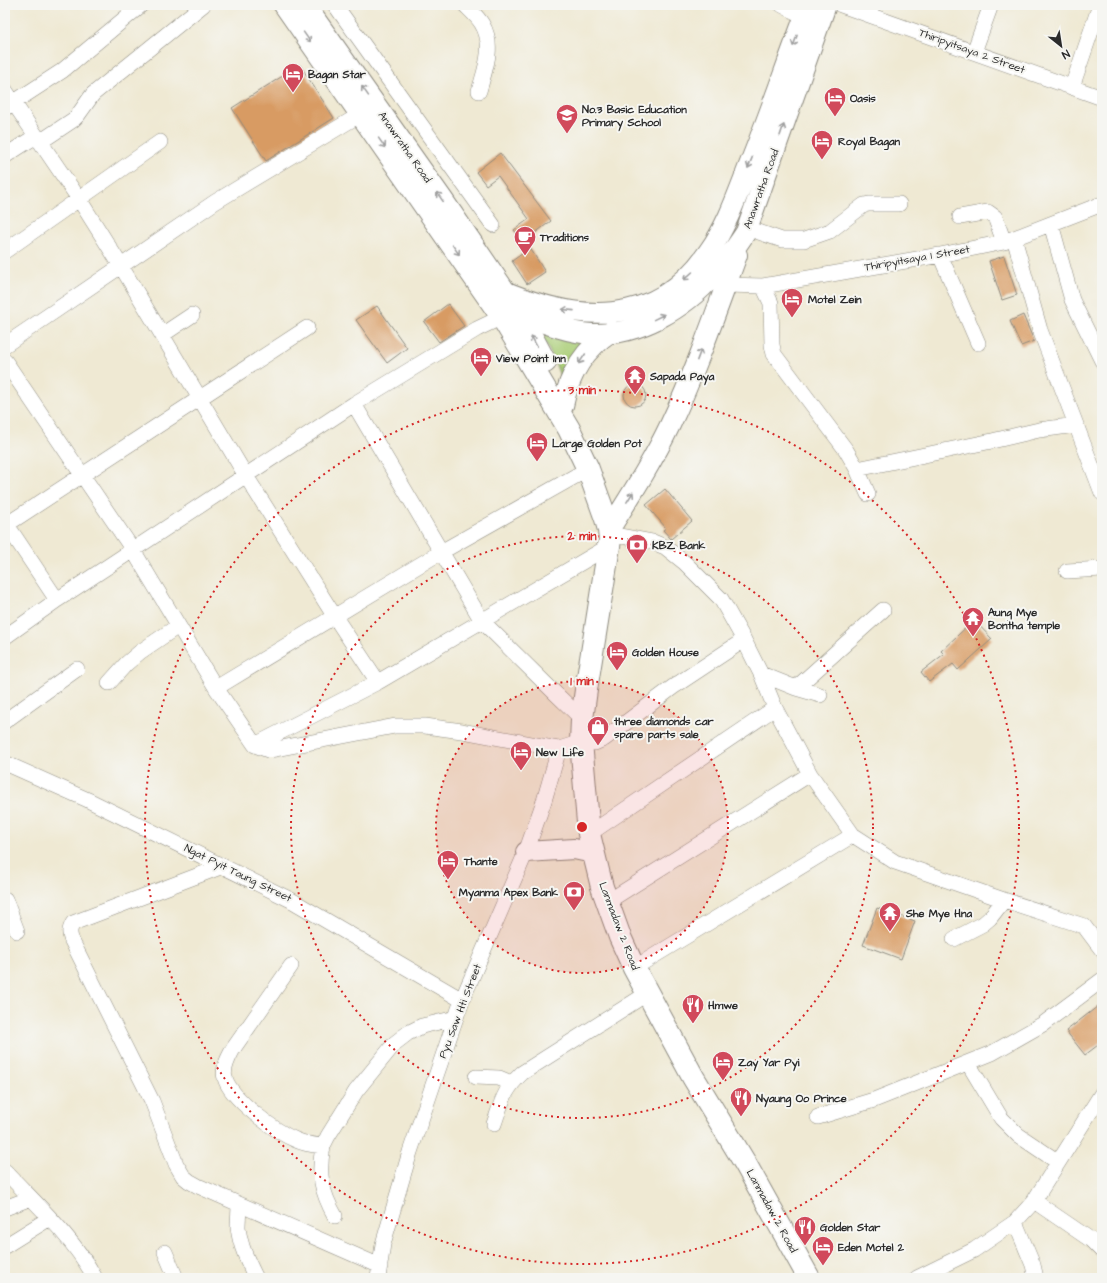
<svg xmlns="http://www.w3.org/2000/svg" width="1107" height="1283" viewBox="0 0 1107 1283" font-family="'Architects Daughter',sans-serif">
<style>
.green{fill:#aace77;stroke:#6a7c51}
.building{fill:#d89b64}
.lines{fill:none;stroke-linecap:round;stroke-linejoin:round}
.minor-casing{stroke:#8d8a7f;stroke-width:16}
.major-casing{stroke:#8d8a7f;stroke-width:22}
.highway-casing{stroke:#8d8a7f;stroke-width:24}
.minor{stroke:#fff;stroke-width:15}
.major{stroke:#fff;stroke-width:20}
.highway{stroke:#fff;stroke-width:22}
.oneway{stroke:#a0a0a0}
.ring{fill:none;stroke:#d62828;stroke-width:2;stroke-dasharray:2 4}
.labels{text-anchor:middle;dominant-baseline:central;stroke-width:4;stroke-linejoin:round;paint-order:stroke}
.street-label{font-size:11px;fill:#2b2b2b;stroke:#f6f6f2}
.poi-label{font-size:11px;font-weight:bold;fill:#2b2b2b;stroke:#f6f6f2;text-anchor:start}
.centre{fill:#d62828;stroke:#f6f6f2;stroke-width:2}
.ring-label{font-size:12px;text-anchor:middle;font-weight:bold;fill:#d62828;stroke:#f6f6f2;stroke-width:4;stroke-linejoin:round;paint-order:stroke}
</style>
<rect width="100%" height="100%" fill="#f6f6f2"/>
<filter id="ink" filterUnits="userSpaceOnUse"><feTurbulence type="fractalNoise" baseFrequency=".025" numOctaves="2"/><feDisplacementMap in="SourceGraphic" scale="8" xChannelSelector="R" yChannelSelector="G"/><feConvolveMatrix kernelMatrix="1 2 1 2 8 2 1 2 1" color-interpolation-filters="sRGB"/></filter>
<filter id="wash" filterUnits="userSpaceOnUse"><feTurbulence type="fractalNoise" baseFrequency=".012" numOctaves="4" result="noise"/><feDisplacementMap in="SourceGraphic" scale="16" xChannelSelector="R" yChannelSelector="G"/><feGaussianBlur stdDeviation="0.9" result="paint"/><feColorMatrix in="noise" values="0 0 0 0 0 0 0 0 0 0 0 0 0 0 0 0 0 1.4 0 .05"/><feComposite in="paint" operator="in"/></filter>
<g filter="url(#wash)">
<rect width="100%" height="100%" fill="#efe9d3"/>
<!-- green -->
<path class="green" d="M538,327L591,338L563,384L556,365Z"/>
<g id="blocks">
<!-- building -->
<path class="building" d="M300,65L334,118L266,161L232,108Z
M500,153L551,221L523,242L514,230L529,219L498,176L486,185L476,172Z
M530,248L545,272L527,284L512,261Z
M1004,256L1017,295L1002,300L989,261Z
M448,304L464,326L439,342L424,322Z
M377,306L407,348L387,363L356,320Z
M1023,315L1034,341L1021,346L1010,321Z
M624 395a11 11 0 1 1 22 0a11 11 0 1 1-22 0Z
M665,489L692,521L671,539L663,530L666,528L646,505Z
M974,620L992,639L958,670L953,664L929,682L921,672L944,654L941,651Z
M877,908L915,921L901,959L863,945Z
M1102,1003V1042L1085,1055L1066,1031Z"/>
</g>
</g>
<g filter="url(#ink)">
<use href="#blocks" fill-opacity="0" stroke="#8d8a7f" stroke-width="1"/>
<g class="lines">
<!-- minor casing -->
<g class="minor-casing">
<path id="minor" d="M335,5L493,225
M465,5C471,11 478,17 482,24C495,46 485,69 479,91
M782,5L813,21
M841,5L1102,98
M974,52L991,5
M1072,87L1100,5
M5,90L79,199L121,266L246,476L335,617L378,682
M5,108L62,71L141,5
M40,142L73,120L78,115L93,94L203,5
M5,156L36,136
M960,217L988,212L995,217L1004,242
M1051,224L1072,300L1102,361
M747,228L782,240H804L830,231L864,205L869,204H899
M1014,238L1040,330L1102,493
M5,251L160,142
M940,255L978,343
M726,285L763,286L940,255L1004,242L1102,204
M763,286L771,303L772,345L774,354L846,450L857,469L868,494
M162,335L192,315
M5,345L215,202L361,114
M5,361L133,550L216,688L255,745L378,682L611,545
M354,404L482,621L554,692L582,719
M857,469L992,441L1039,430L1076,425
M5,522L57,600
M6,525L307,328
M610,534L653,542L665,547L685,563L721,599L744,640L761,674L775,708L810,774L853,835L895,862L1004,900L1084,926L1102,950
M1067,571L1102,569
M5,637L57,600L354,404L477,329L502,317L510,315
M761,674L796,688L820,695
M109,683L126,664L140,652L178,626
M216,688L441,552L588,469
M796,688L883,610
M5,721L77,669
M255,745L268,750L276,749L395,726H425L462,731L559,749L581,742L595,743L604,739L673,687L744,640
M5,763L88,800L291,900L462,1000
M589,834L775,708
M223,866L73,923C69,930 69,933 72,941L152,1101L176,1164L183,1176L189,1181L198,1186L380,1266
M5,899L17,931
M607,902L810,774
M954,939L983,924L990,918L1004,900
M291,966L233,1049C229,1057 222,1068 225,1078C231,1099 276,1132 296,1140C304,1144 314,1145 323,1146L328,1136L356,1091L395,1043L408,1033L422,1026L456,1018
M634,968L853,835
M968,1063L1001,1118L1018,1135L1058,1162
M476,1077L499,1078L511,1083
M818,1117L874,1100L992,1053L1043,1024L1102,980
M494,1124C502,1101 504,1090 522,1073L648,993
M323,1146C318,1175 321,1191 335,1216
M5,1171C37,1205 73,1237 95,1278
M1034,1201L1091,1240L1102,1251
M239,1205C239,1212 238,1220 238,1227C240,1246 248,1262 256,1278
M5,1208L31,1198
M1015,1222L1033,1265L1036,1278
M5,1246L50,1218
M165,1252L176,1278
M378,1278L383,1244L410,1152L462,1000L526,852L544,801L559,749
M917,1278L974,1250L1015,1222L1034,1201L1102,1093"/>
</g>
<!-- major casing -->
<g class="major-casing">
<path id="major" d="M497,288C576,323 655,330 709,251C728,224 738,193 750,163C771,111 789,57 809,5
M510,309C532,319 568,333 592,334C639,336 684,309 715,274C726,261 736,247 746,232L826,5
M563,406C569,374 584,349 612,331
M609,530C631,495 653,461 670,425C696,370 716,312 737,255
M526,852L574,849L593,853"/>
</g>
<!-- highway casing -->
<g class="highway-casing">
<path id="highway" d="M285,5L502,317L569,429L588,469L606,519L609,530L610,540L586,690L582,719L581,742L589,834L602,887L620,937L634,968L693,1077L745,1163L809,1278
M304,5L442,200L519,313L545,362"/>
</g>
<!-- minor -->
<use href="#minor" class="minor"/>
<!-- major -->
<use href="#major" class="major"/>
<!-- highway -->
<use href="#highway" class="highway"/>
</g>
<!-- one-way arrows -->
<defs><path id="oneway-shaft" d="M-6 0H5M1.5-3L5.5 0L1.5 3" fill="none" stroke-width="1.6" stroke-linecap="round" stroke-linejoin="round"/></defs>
<g class="oneway">
<use href="#oneway-shaft" transform="translate(307 37) rotate(55)"/>
<use href="#oneway-shaft" transform="translate(795 41) rotate(110)"/>
<use href="#oneway-shaft" transform="translate(365 91) rotate(-125)"/>
<use href="#oneway-shaft" transform="translate(782 130) rotate(-71)"/>
<use href="#oneway-shaft" transform="translate(382 143) rotate(55)"/>
<use href="#oneway-shaft" transform="translate(750 163) rotate(112)"/>
<use href="#oneway-shaft" transform="translate(440 197) rotate(-125)"/>
<use href="#oneway-shaft" transform="translate(456 250) rotate(55)"/>
<use href="#oneway-shaft" transform="translate(688 276) rotate(138)"/>
<use href="#oneway-shaft" transform="translate(568 310) rotate(-174)"/>
<use href="#oneway-shaft" transform="translate(659 317) rotate(-26)"/>
<use href="#oneway-shaft" transform="translate(534 341) rotate(-118)"/>
<use href="#oneway-shaft" transform="translate(699 355) rotate(-69)"/>
<use href="#oneway-shaft" transform="translate(582 359) rotate(124)"/>
<use href="#oneway-shaft" transform="translate(630 497) rotate(-58)"/>
</g>
</g>
<!-- distance rings -->
<circle cx="582" cy="827" r="146" fill="#d62828" fill-opacity=".12"/>
<g class="ring">
<circle cx="582" cy="827" r="146"/>
<circle cx="582" cy="827" r="291"/>
<circle cx="582" cy="827" r="437"/>
</g>
<!-- icons -->
<defs>
<g id="hotel-pin" transform="scale(1.15)"><path d="M0 17L-7.5 6A9.5 9.5 0 1 1 7.5 6Z" fill="#d1495b" stroke="#f6f6f2"/><path d="M-6-4.5h1.5V1H6V5H4.5V3h-9V5H-6ZM-4 0a1.8 1.8 0 1 1 3.6 0ZM.5 0V-2.5h3Q6-2.5 6 0Z" fill="#fff"/></g>
<g id="school-pin" transform="scale(1.15)"><path d="M0 17L-7.5 6A9.5 9.5 0 1 1 7.5 6Z" fill="#d1495b" stroke="#f6f6f2"/><path d="M0-5L7-2L0 1L-7-2ZM-4 1L0 2.5L4 1V4Q0 6-4 4Z" fill="#fff"/></g>
<g id="cafe-pin" transform="scale(1.15)"><path d="M0 17L-7.5 6A9.5 9.5 0 1 1 7.5 6Z" fill="#d1495b" stroke="#f6f6f2"/><path d="M-5.5-4.5H6V0H3Q3 3.5 0 3.5H-2.5Q-5.5 3.5-5.5 0ZM3-3.2v2h1.7v-2ZM-6 4.5H4V6H-6Z" fill="#fff"/></g>
<g id="temple-pin" transform="scale(1.15)"><path d="M0 17L-7.5 6A9.5 9.5 0 1 1 7.5 6Z" fill="#d1495b" stroke="#f6f6f2"/><path d="M0-6L5-2H3V0L6.5 2.5H4V6H1.5V3h-3V6H-4V2.5H-6.5L-3 0V-2H-5Z" fill="#fff"/></g>
<g id="bank-pin" transform="scale(1.15)"><path d="M0 17L-7.5 6A9.5 9.5 0 1 1 7.5 6Z" fill="#d1495b" stroke="#f6f6f2"/><path d="M-6-4H6V4H-6ZM0-2.3a2.3 2.3 0 1 0 0 4.6a2.3 2.3 0 1 0 0-4.6Z" fill="#fff"/></g>
<g id="shop-pin" transform="scale(1.15)"><path d="M0 17L-7.5 6A9.5 9.5 0 1 1 7.5 6Z" fill="#d1495b" stroke="#f6f6f2"/><path d="M-5-2.5h2.3a2.7 3.5 0 0 1 5.4 0H5L5.5 6h-11ZM-1.5-2.5h3a1.5 2.3 0 0 0-3 0Z" fill="#fff"/></g>
<g id="restaurant-pin" transform="scale(1.15)"><path d="M0 17L-7.5 6A9.5 9.5 0 1 1 7.5 6Z" fill="#d1495b" stroke="#f6f6f2"/><path d="M-5-6h1v4h1v-4h1v4h1v-4h1v5L-1.5 .5V6h-2V.5L-5-1ZM5-6V6H3V1.5H1.5Q1.5-4 5-6Z" fill="#fff"/></g>
</defs>
<g fill-rule="evenodd">
<use href="#hotel-pin" x="293" y="74"/>
<use href="#hotel-pin" x="835" y="98"/>
<use href="#school-pin" x="567" y="115"/>
<use href="#hotel-pin" x="822" y="141"/>
<use href="#cafe-pin" x="525" y="237"/>
<use href="#hotel-pin" x="792" y="299"/>
<use href="#hotel-pin" x="481" y="358"/>
<use href="#temple-pin" x="635" y="376"/>
<use href="#hotel-pin" x="537" y="443"/>
<use href="#bank-pin" x="637" y="545"/>
<use href="#temple-pin" x="973" y="618"/>
<use href="#hotel-pin" x="617" y="652"/>
<use href="#shop-pin" x="598" y="727"/>
<use href="#hotel-pin" x="521" y="752"/>
<use href="#hotel-pin" x="448" y="861"/>
<use href="#bank-pin" x="574" y="892"/>
<use href="#temple-pin" x="890" y="913"/>
<use href="#restaurant-pin" x="693" y="1005"/>
<use href="#hotel-pin" x="723" y="1062"/>
<use href="#restaurant-pin" x="741" y="1098"/>
<use href="#restaurant-pin" x="805" y="1227"/>
<use href="#hotel-pin" x="823" y="1247"/>
</g>
<g class="labels">
<!-- street labels -->
<g class="street-label">
<text transform="translate(972 51) rotate(20)">Thiripyitsaya 2 Street</text>
<text transform="translate(405 147) rotate(55)">Anawratha Road</text>
<text transform="translate(761 189) rotate(-70)">Anawratha Road</text>
<text transform="translate(917 258) rotate(-10)">Thiripyitsaya 1 Street</text>
<text transform="translate(238 873) rotate(26)">Ngat Pyit Taung Street</text>
<text transform="translate(619 926) rotate(69)">Lanmadaw 2 Road</text>
<text transform="translate(460 1011) rotate(-69)">Pyu Saw Hti Street</text>
<text transform="translate(772 1211) rotate(61)">Lanmadaw 2 Road</text>
</g>
<!-- poi labels -->
<g class="poi-label">
<text x="308" y="74">Bagan Star</text>
<text x="850" y="98">Oasis</text>
<text x="582" y="109">No.3 Basic Education<tspan x="582" dy="13">Primary School</tspan></text>
<text x="838" y="141">Royal Bagan</text>
<text x="540" y="237">Traditions</text>
<text x="808" y="299">Motel Zein</text>
<text x="496" y="358">View Point Inn</text>
<text x="650" y="376">Sapada Paya</text>
<text x="552" y="443">Large Golden Pot</text>
<text x="652" y="545">KBZ Bank</text>
<text x="988" y="612">Aung Mye<tspan x="988" dy="13">Bontha temple</tspan></text>
<text x="632" y="652">Golden House</text>
<text x="614" y="721">three diamonds car<tspan x="614" dy="13">spare parts sale</tspan></text>
<text x="536" y="752">New Life</text>
<text x="464" y="861">Thante</text>
<text x="558" y="892" text-anchor="end">Myanma Apex Bank</text>
<text x="906" y="913">She Mye Hna</text>
<text x="708" y="1005">Hmwe</text>
<text x="738" y="1062">Zay Yar Pyi</text>
<text x="756" y="1098">Nyaung Oo Prince</text>
<text x="820" y="1227">Golden Star</text>
<text x="838" y="1247">Eden Motel 2</text>
</g>
</g>
<circle cx="582" cy="827" r="6" class="centre"/>
<g class="ring-label">
<text x="582" y="394">3 min</text>
<text x="582" y="540">2 min</text>
<text x="582" y="685">1 min</text>
</g>
<!-- margin -->
<rect width="1107" height="1283" fill="none" stroke="#f6f6f2" stroke-width="20"/>
<!-- north arrow -->
<g transform="translate(1061 46) rotate(150)" stroke="#f6f6f2" stroke-width="3" paint-order="stroke">
<path d="M0-3L7 15L0 10L-7 15Z" fill="#2b2b2b"/>
<text y="-6" font-size="11" font-weight="bold" text-anchor="middle" fill="#2b2b2b">N</text>
</g>
</svg>
